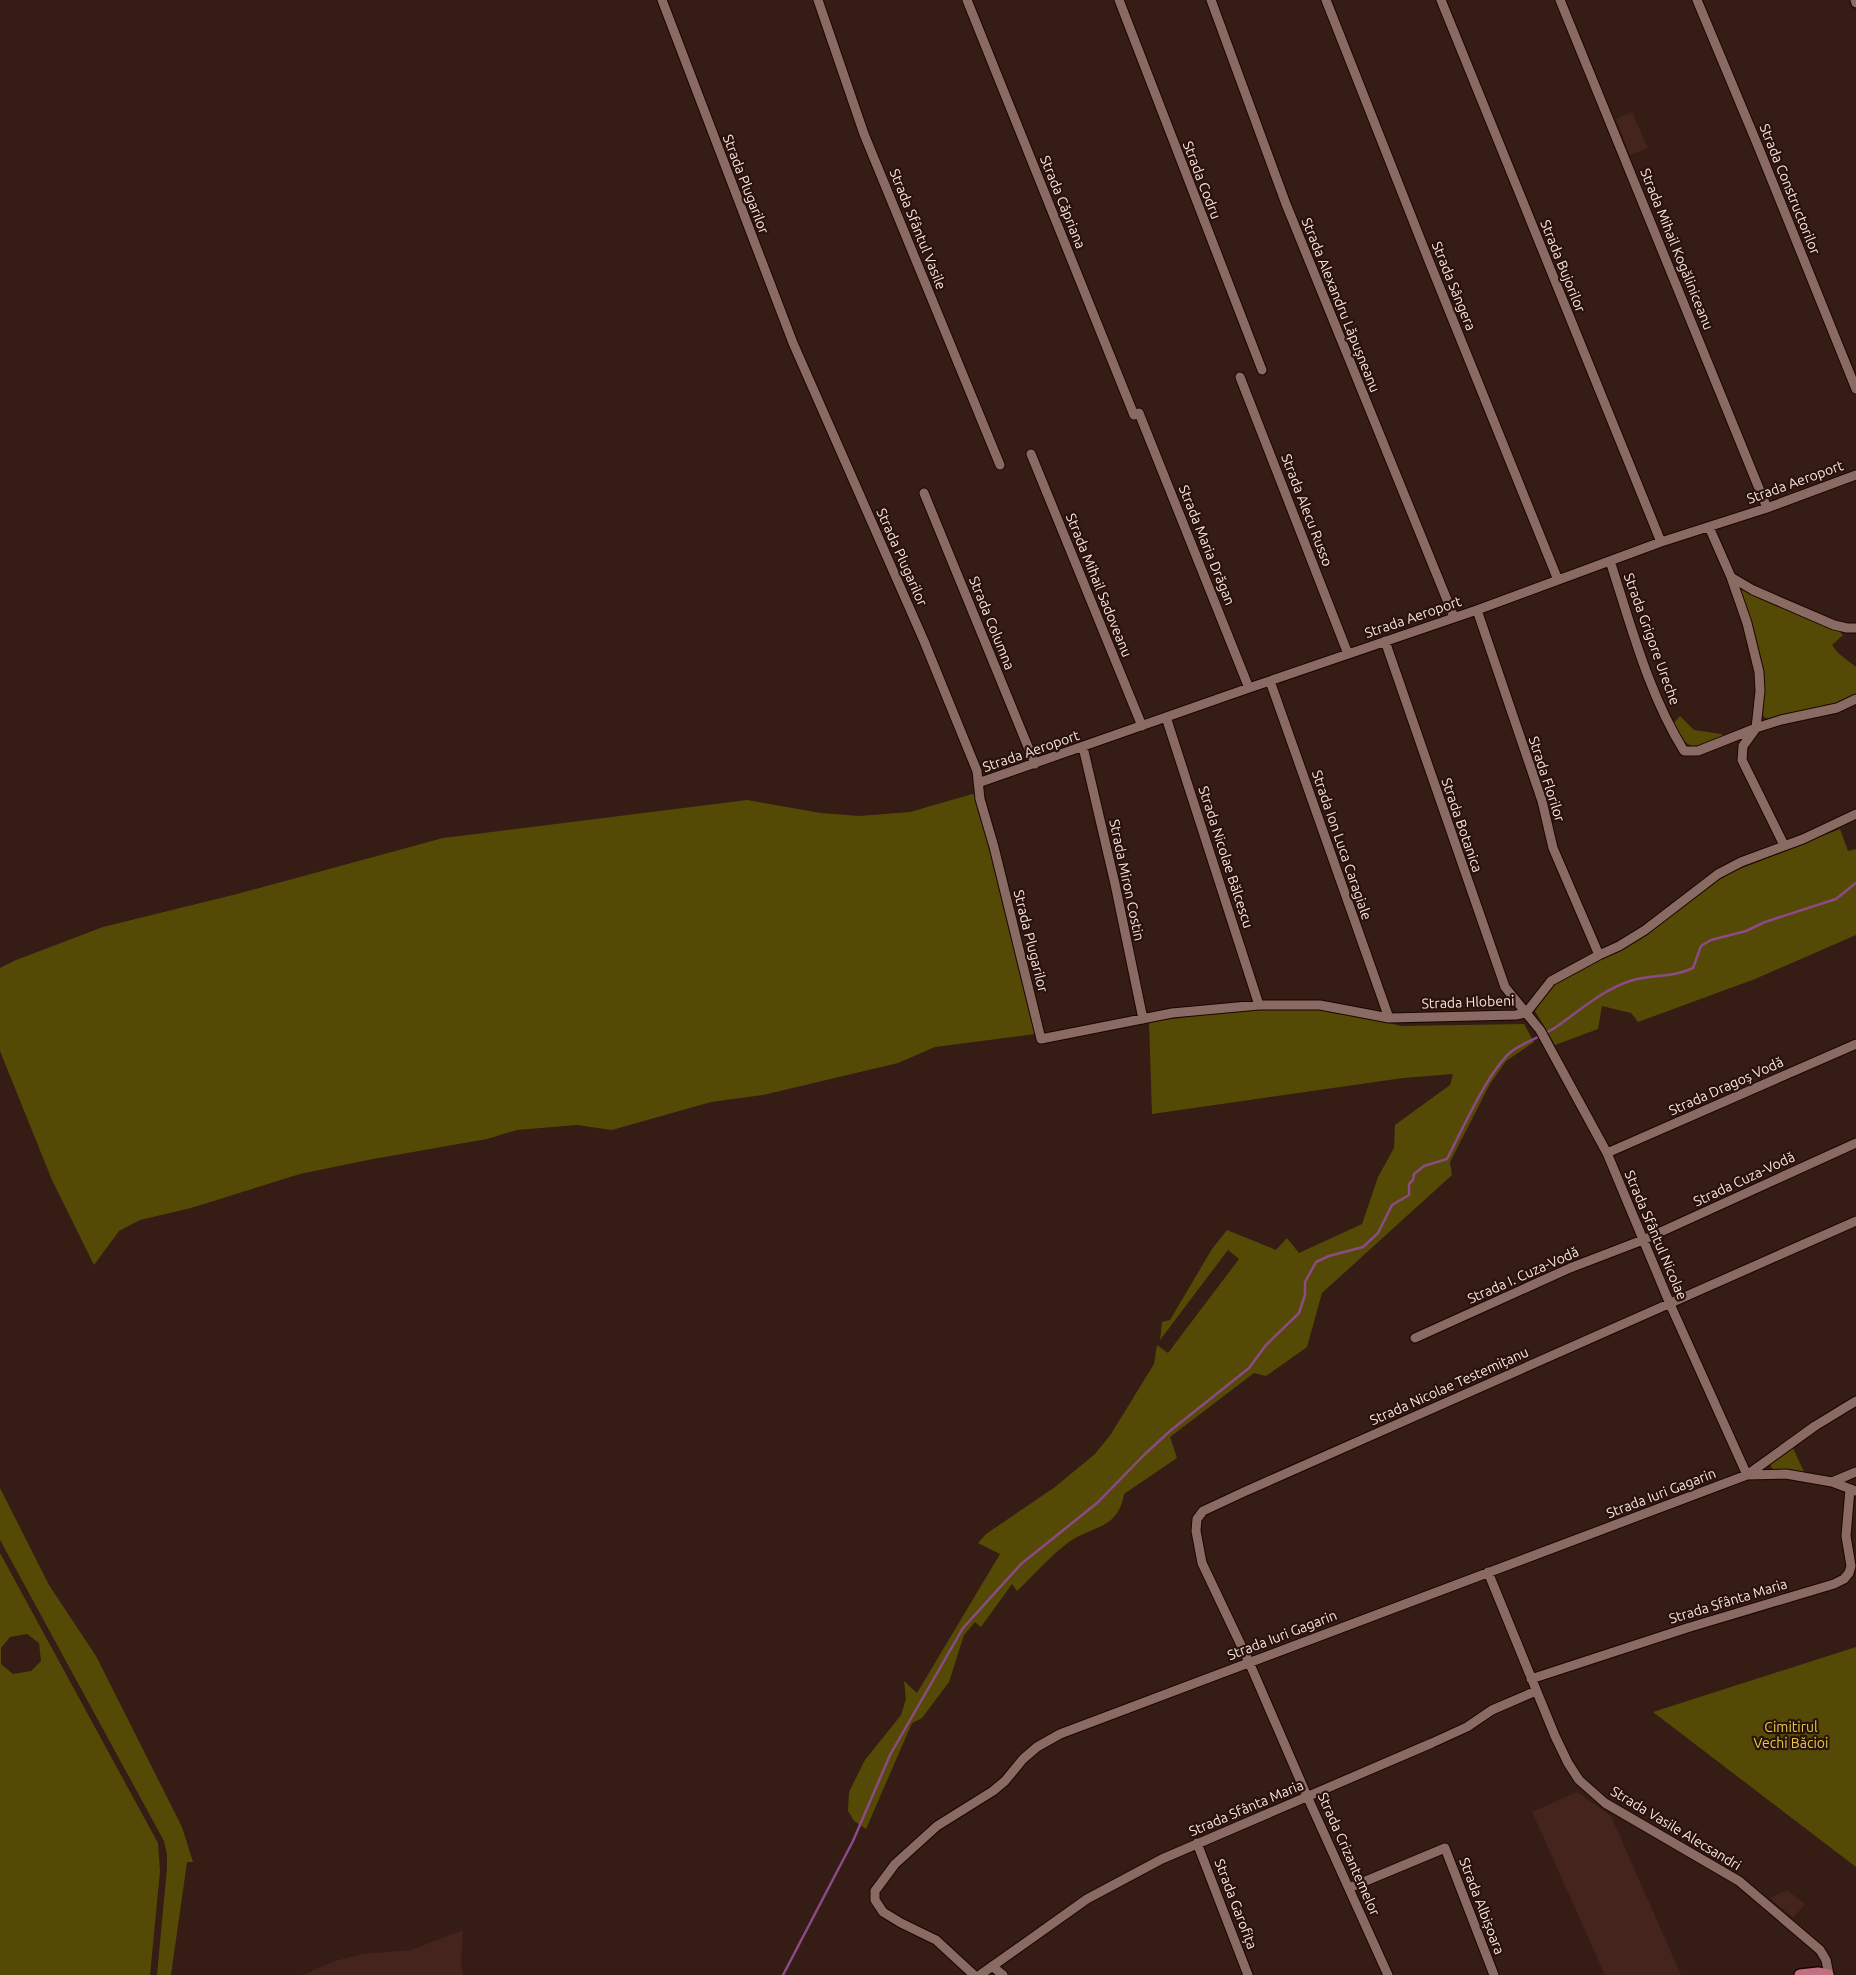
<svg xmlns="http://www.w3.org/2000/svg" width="1856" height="1975" viewBox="0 0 1856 1975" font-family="Ubuntu,sans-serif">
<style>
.built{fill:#44241c}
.green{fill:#554a05;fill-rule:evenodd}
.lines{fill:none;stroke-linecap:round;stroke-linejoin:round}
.stream{stroke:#8c4a87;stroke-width:2.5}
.minor-casing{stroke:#1b0502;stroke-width:11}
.major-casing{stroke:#1b0502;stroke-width:14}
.minor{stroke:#8a6b63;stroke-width:9}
.major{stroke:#c36f82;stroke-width:11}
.labels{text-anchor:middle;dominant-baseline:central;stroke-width:4.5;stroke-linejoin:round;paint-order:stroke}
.street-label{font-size:14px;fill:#f8e6e1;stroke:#2a120c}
.park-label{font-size:14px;fill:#e3cb45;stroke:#2a120c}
</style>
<rect width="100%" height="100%" fill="#351c15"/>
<!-- built -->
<path class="built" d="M1632,112L1648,148L1630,155L1616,119Z
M1577,1792L1611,1816L1681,1975H1605L1532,1812Z
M1787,1890L1805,1904L1793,1918L1770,1898Z
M463,1930L461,1962L463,1975H303L335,1961L362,1954L411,1950Z"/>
<!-- green -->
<path class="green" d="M1737,585L1836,628L1843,635L1832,645L1838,653L1856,667V696L1834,706L1772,719L1765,718L1762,714L1763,689Z
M1680,716L1694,730L1721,734L1722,735H1725L1726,738L1696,748C1684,743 1678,737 1672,725Z
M976,793L1035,1034L935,1047L898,1063L763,1095L711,1102L612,1130L577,1125L517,1130L487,1139L373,1159L300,1174L191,1208L140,1220L119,1231L94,1265L52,1180L0,1051V968L16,960L103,927L237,894L443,838L747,800L821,813L859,816L910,812Z
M1840,829L1848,851L1856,849V935L1755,979L1638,1022L1631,1013L1602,1006L1598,1029L1555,1045L1535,1011L1550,988L1560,980L1642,938L1727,874Z
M1322,1007L1401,1026L1524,1024L1534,1042L1506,1061L1490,1084L1450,1162L1452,1175L1322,1293L1307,1347L1266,1376L1254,1373L1170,1437L1177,1458L1124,1494C1118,1530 1093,1525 1069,1542C1050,1556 1034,1575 1017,1591L1012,1584L981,1627L975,1622L964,1635L949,1682L922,1718L912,1723L866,1829L854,1821L848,1811L849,1792L865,1760L901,1715L906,1699L904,1681L917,1693L1000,1554L978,1543L986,1534L1055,1487L1095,1454L1111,1434L1154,1364L1157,1345L1168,1353L1239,1259L1228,1250L1160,1340L1162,1322L1170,1320L1212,1249L1227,1230L1276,1250L1287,1238L1299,1253L1362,1224L1378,1177L1394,1148L1395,1125L1450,1085L1453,1074L1403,1078L1152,1114L1149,1022L1257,1008Z
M1793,1448L1804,1472L1772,1469L1770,1463Z
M0,1488L49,1585L96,1656L182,1827L193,1862H187L171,1975H157L167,1868V1855L164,1841L0,1540Z
M0,1553L158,1843L160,1871L150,1975H0ZM27,1634L39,1643L41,1661L31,1671L13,1674L1,1664V1648L10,1637Z
M1856,1647V1867L1653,1712Z"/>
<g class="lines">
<!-- stream -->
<path class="stream" d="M783,1975L853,1841L890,1755L963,1628L1021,1564L1097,1503L1146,1453L1170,1431L1249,1368L1266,1345L1299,1313L1305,1295V1282L1316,1262L1329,1256L1363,1247L1378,1233L1392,1205L1409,1195V1184L1413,1180L1414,1174L1424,1166L1447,1159C1461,1132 1489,1069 1512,1051C1526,1041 1544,1036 1559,1025C1581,1009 1603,990 1630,981C1651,974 1672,978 1693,968L1701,946L1711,940L1746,931L1765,922L1836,899L1856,883"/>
<!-- minor casing -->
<g class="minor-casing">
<path id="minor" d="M662,0L793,343L924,641L977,771L980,799L994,847L1041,1039L1172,1013L1259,1005H1320L1389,1018L1516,1015L1526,1013L1551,981L1599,955L1619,946L1645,930L1718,874L1741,862L1803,839L1856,814
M818,0L864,134L1000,465
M967,0L1134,415
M1119,0L1262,370
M1211,0L1286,204L1454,617
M1326,0L1429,261L1558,580
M1441,0L1661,542
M1560,0L1767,508
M1697,0L1758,146L1856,389
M1855,0L1856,3
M1240,377L1348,654
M1139,413L1249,688
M1031,454L1142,726
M924,493L1035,764
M1709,527L1731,577L1747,623L1759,672L1760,691L1756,728L1743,746L1742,760L1784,845
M1610,561C1631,625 1648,693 1684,751H1698L1756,728L1781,720L1837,708L1856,699
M1731,577L1753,590L1834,625L1847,628H1856
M1477,610L1542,801L1553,848L1599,955
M1385,641L1505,987L1540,1030L1607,1153L1670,1304L1747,1475L1786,1474L1832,1482L1856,1491
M1270,681L1389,1018
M1166,717L1259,1005
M1083,747L1115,884L1143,1019
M978,783L1249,688L1477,610L1661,542L1767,508L1856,475
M1607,1153L1856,1044
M1415,1338L1570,1268L1643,1240L1856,1143
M1832,1482L1856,1472
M1488,1572L1555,1736L1568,1763L1579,1780L1605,1803L1739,1881L1820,1950L1826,1960L1829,1975
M1531,1679L1687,1628L1834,1584L1844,1579L1849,1573L1851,1566L1846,1536L1850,1489
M1197,1843L1248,1975
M1349,1888L1445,1848L1494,1975
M992,1966L1003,1975
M974,1975L936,1940L901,1923L883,1912L875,1900V1891L895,1864L937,1826L993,1791L1005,1781L1023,1759L1037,1747L1060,1734L1747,1475L1815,1426L1856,1401
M980,1975L1087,1899L1162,1859L1432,1743L1467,1727L1492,1710L1536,1691
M1388,1975L1307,1796L1249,1662L1202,1563L1196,1531L1197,1519L1203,1511L1246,1491L1856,1221"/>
</g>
<!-- major casing -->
<g class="major-casing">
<path id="major" d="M1800,1975L1818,1973L1828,1975"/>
</g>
<!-- minor -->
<use href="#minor" class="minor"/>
<!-- major -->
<use href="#major" class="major"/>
</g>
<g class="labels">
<!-- street labels -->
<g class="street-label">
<text transform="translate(1202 180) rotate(69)">Strada Codru</text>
<text transform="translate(746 184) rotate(69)">Strada Plugarilor</text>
<text transform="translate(1790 189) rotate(68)">Strada Constructorilor</text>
<text transform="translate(1063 202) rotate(68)">Strada Căpriana</text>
<text transform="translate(918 229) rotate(68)">Strada Sfântul Vasile</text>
<text transform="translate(1677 249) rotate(68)">Strada Mihail Kogăliniceanu</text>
<text transform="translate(1563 266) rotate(68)">Strada Bujorilor</text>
<text transform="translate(1454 286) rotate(68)">Strada Sângera</text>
<text transform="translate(1341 305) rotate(68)">Strada Alexandru Lăpușneanu</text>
<text transform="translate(1795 482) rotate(-20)">Strada Aeroport</text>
<text transform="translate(1307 510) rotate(69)">Strada Alecu Russo</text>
<text transform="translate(1207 545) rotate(68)">Strada Maria Drăgan</text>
<text transform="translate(902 557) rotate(66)">Strada Plugarilor</text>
<text transform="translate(1099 585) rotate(68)">Strada Mihail Sadoveanu</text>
<text transform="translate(1413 617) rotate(-19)">Strada Aeroport</text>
<text transform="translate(992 623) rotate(68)">Strada Columna</text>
<text transform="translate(1652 639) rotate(70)">Strada Grigore Ureche</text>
<text transform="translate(1031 751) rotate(-19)">Strada Aeroport</text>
<text transform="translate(1547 779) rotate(72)">Strada Florilor</text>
<text transform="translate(1462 825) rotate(71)">Strada Botanica</text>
<text transform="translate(1342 845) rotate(71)">Strada Ion Luca Caragiale</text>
<text transform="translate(1226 857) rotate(72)">Strada Nicolae Bălcescu</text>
<text transform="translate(1127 880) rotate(78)">Strada Miron Costin</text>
<text transform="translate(1031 941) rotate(76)">Strada Plugarilor</text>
<text transform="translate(1468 1002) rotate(-2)">Strada Hlobeni</text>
<text transform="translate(1726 1086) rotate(-24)">Strada Dragoș Vodă</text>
<text transform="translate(1744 1179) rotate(-25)">Strada Cuza-Vodă</text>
<text transform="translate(1656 1235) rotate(67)">Strada Sfântul Nicolae</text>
<text transform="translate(1523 1275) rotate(-24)">Strada I. Cuza-Vodă</text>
<text transform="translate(1449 1386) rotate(-24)">Strada Nicolae Testemițanu</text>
<text transform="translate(1661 1493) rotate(-21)">Strada Iuri Gagarin</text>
<text transform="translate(1728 1601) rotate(-17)">Strada Sfânta Maria</text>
<text transform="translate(1282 1635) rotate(-21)">Strada Iuri Gagarin</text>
<text transform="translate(1246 1808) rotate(-23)">Strada Sfânta Maria</text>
<text transform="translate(1676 1828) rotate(31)">Strada Vasile Alecsandri</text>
<text transform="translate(1349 1854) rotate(66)">Strada Crizantemelor</text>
<text transform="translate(1236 1904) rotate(69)">Strada Garofița</text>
<text transform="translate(1482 1906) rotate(69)">Strada Albișoara</text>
</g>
<!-- park labels -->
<g class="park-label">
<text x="1791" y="1727">Cimitirul<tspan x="1791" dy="16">Vechi Băcioi</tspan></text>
</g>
</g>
</svg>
